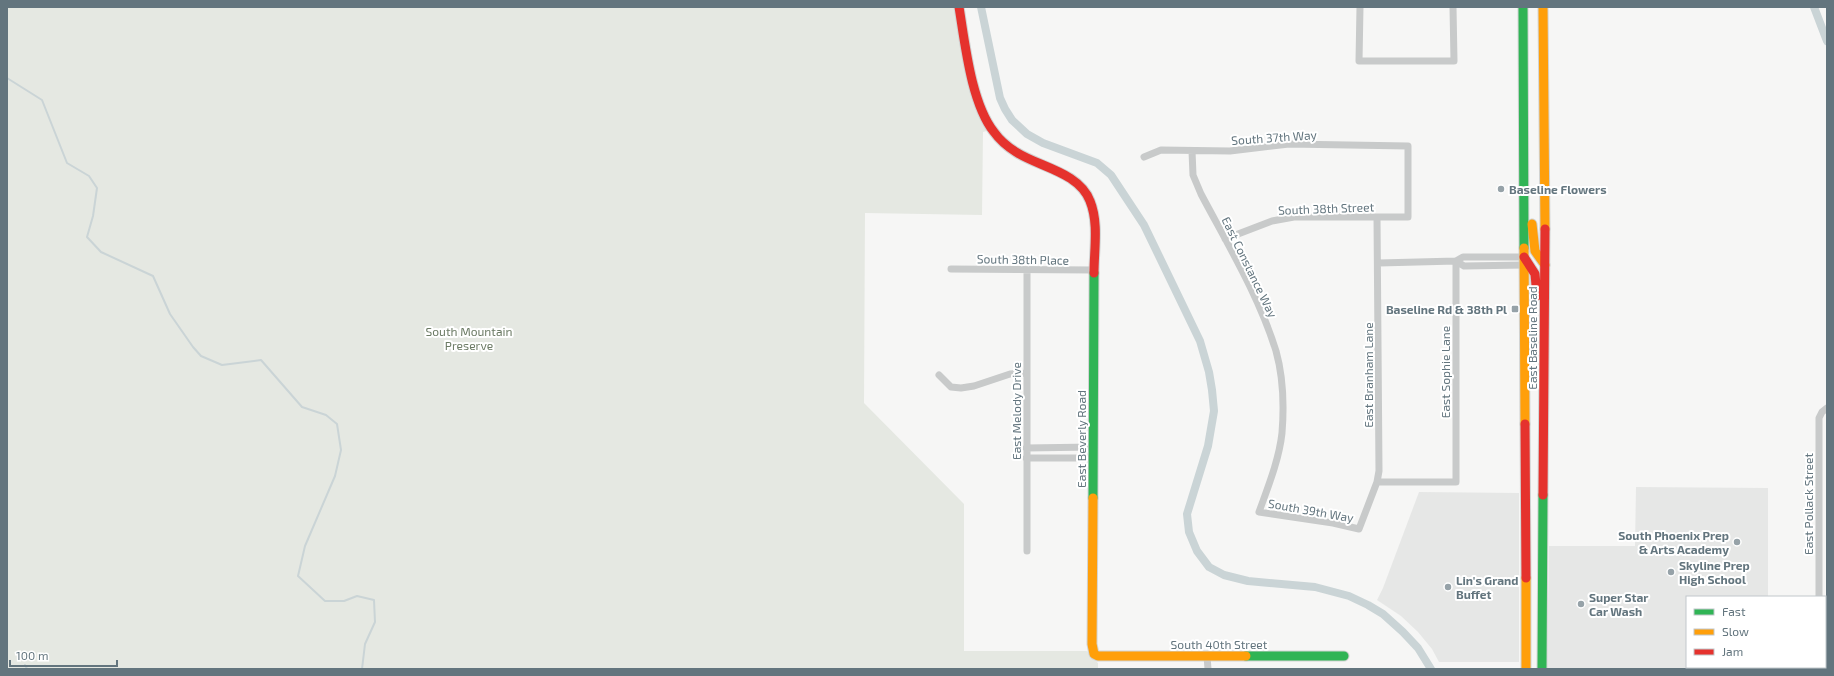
<svg xmlns="http://www.w3.org/2000/svg" width="1834" height="676" viewBox="0 0 1834 676" font-family="'Exo 2',sans-serif">
<style>
.built{fill:#e6e7e6}
.green{fill:#e5e8e2}
.lines{fill:none;stroke-linecap:round;stroke-linejoin:round}
.stream{stroke:#cad4d6;stroke-width:2}
.canal{stroke:#cad4d6;stroke-width:8}
.fast-casing{stroke:#d1d3d3;stroke-width:11}
.slow-casing{stroke:#d1d3d3;stroke-width:11}
.jam-casing{stroke:#d1d3d3;stroke-width:11}
.street{stroke:#c8caca;stroke-width:7}
.fast{stroke:#30b455;stroke-width:9}
.slow{stroke:#ff9f0a;stroke-width:9}
.jam{stroke:#e5322d;stroke-width:9}
.poi-dot{fill:#96a2a8;stroke:#fff;stroke-width:1.5}
.labels{text-anchor:middle;dominant-baseline:central;stroke-width:4;stroke-linejoin:round;paint-order:stroke}
.street-label{font-size:12px;fill:#63757e;stroke:#fff}
.poi-label{font-size:12px;font-weight:bold;fill:#63757e;stroke:#fff;text-anchor:start}
.park-label{font-size:12px;fill:#6c7b65;stroke:#fff}
</style>
<rect width="100%" height="100%" fill="#f6f6f5"/>
<!-- built -->
<path class="built" d="M1636,487L1768,488V597H1687V667H1767V669H1547L1549,546H1635Z
M1419,492L1519,493V662H1439L1432,649L1418,632L1401,616L1377,600L1383,588Z"/>
<!-- green -->
<path class="green" d="M7,7H956L990,130L983,132L982,215L865,213L864,403L964,504V651H1086L1090,652V657L1098,663V669H7Z"/>
<g class="lines">
<!-- stream -->
<path class="stream" d="M7,78L42,100L67,163L89,176L97,188L93,216L87,237L101,252L153,276L170,314L193,347L201,356L222,365L261,360L302,407L326,415L337,424L341,450L335,476L305,546L298,576L325,601H344L357,596L374,600L375,622L365,644L362,669
M25,665L27,669"/>
<!-- canal -->
<path class="canal" d="M981,7L1000,98L1005,109L1012,120L1027,134L1043,143L1097,163L1111,175L1144,225L1200,341L1209,372L1212,390L1214,411L1208,446L1187,514L1189,532L1197,551L1209,567L1224,575L1248,581L1315,587L1349,596L1368,605L1383,614L1403,632L1418,648L1431,669
M1814,7L1827,41"/>
<!-- fast casing -->
<g class="fast-casing">
<path id="fast" d="M1523,7L1524,248
M1093,498L1094,273
M1246,656H1344
M1542,669L1543,495"/>
</g>
<!-- slow casing -->
<g class="slow-casing">
<path id="slow" d="M1543,7L1545,229
M1532,224L1535,251L1545,265
M1524,248L1525,424
M1093,498L1092,644L1094,654L1098,656H1246
M1526,578V669"/>
</g>
<!-- jam casing -->
<g class="jam-casing">
<path id="jam" d="M959,7C965,43 971,103 994,132C999,139 1008,147 1016,152C1039,167 1079,172 1090,201C1099,223 1094,250 1094,273
M1524,257L1535,274L1537,296
M1525,424L1526,578
M1543,495L1545,229"/>
</g>
<!-- street -->
<path class="street" d="M1360,7L1359,61H1454L1453,7
M1192,151L1193,175L1201,194C1228,245 1259,296 1276,351C1283,376 1284,408 1282,433C1279,460 1268,487 1259,512L1333,523L1359,529L1377,482L1379,471L1377,217
M1144,157L1161,150L1230,151L1289,144L1408,146V217H1294L1272,221L1225,239
M1456,261L1464,266L1524,265
M1379,263L1456,261L1463,257H1524
M951,269L1094,270
M1027,270V551
M939,375L951,387L961,388L974,386L1010,374L1027,373
M1026,448L1093,447
M1026,458H1093
M1377,482H1456V261
M1819,597V418L1822,412L1827,408
M1207,656L1208,669
M1819,667V669"/>
<!-- fast -->
<use href="#fast" class="fast"/>
<!-- slow -->
<use href="#slow" class="slow"/>
<!-- jam -->
<use href="#jam" class="jam"/>
</g>
<!-- markers -->
<g class="poi-dot">
<circle cx="1501" cy="189" r="4"/>
<rect x="1511" y="305" width="8" height="8" rx="2"/>
<circle cx="1737" cy="542" r="4"/>
<circle cx="1671" cy="572" r="4"/>
<circle cx="1448" cy="587" r="4"/>
<circle cx="1581" cy="604" r="4"/>
</g>
<g class="labels">
<!-- street labels -->
<g class="street-label">
<text transform="translate(1274 137) rotate(-4)">South 37th Way</text>
<text transform="translate(1326 208) rotate(-2)">South 38th Street</text>
<text transform="translate(1023 259) rotate(1)">South 38th Place</text>
<text transform="translate(1250 267) rotate(64)">East Constance Way</text>
<text transform="translate(1532 338) rotate(-90)">East Baseline Road</text>
<text transform="translate(1445 372) rotate(-90)">East Sophie Lane</text>
<text transform="translate(1368 375) rotate(-90)">East Branham Lane</text>
<text transform="translate(1016 411) rotate(-90)">East Melody Drive</text>
<text transform="translate(1081 439) rotate(-90)">East Beverly Road</text>
<text transform="translate(1808 504) rotate(-90)">East Pollack Street</text>
<text transform="translate(1311 510) rotate(10)">South 39th Way</text>
<text x="1219" y="644">South 40th Street</text>
</g>
<!-- poi labels -->
<g class="poi-label">
<text x="1509" y="189">Baseline Flowers</text>
<text x="1507" y="309" text-anchor="end">Baseline Rd &amp; 38th Pl</text>
<text x="1729" y="535" text-anchor="end">South Phoenix Prep<tspan x="1729" dy="14">&amp; Arts Academy</tspan></text>
<text x="1679" y="565">Skyline Prep<tspan x="1679" dy="14">High School</tspan></text>
<text x="1456" y="580">Lin's Grand<tspan x="1456" dy="14">Buffet</tspan></text>
<text x="1589" y="597">Super Star<tspan x="1589" dy="14">Car Wash</tspan></text>
</g>
<!-- park labels -->
<g class="park-label">
<text x="469" y="331">South Mountain<tspan x="469" dy="14">Preserve</tspan></text>
</g>
</g>
<!-- border -->
<rect width="1834" height="676" fill="none" stroke="#63757e" stroke-width="16"/>
<!-- legend -->
<rect x="1686" y="596" width="140" height="72" fill="#ffffff" stroke="#c1c8cb"/>
<rect x="1694" y="609" width="20" height="6" fill="#30b455" stroke="#c1c8cb"/>
<text x="1722" y="616" font-size="12" fill="#63757e">Fast</text>
<rect x="1694" y="629" width="20" height="6" fill="#ff9f0a" stroke="#c1c8cb"/>
<text x="1722" y="636" font-size="12" fill="#63757e">Slow</text>
<rect x="1694" y="649" width="20" height="6" fill="#e5322d" stroke="#c1c8cb"/>
<text x="1722" y="656" font-size="12" fill="#63757e">Jam</text>
<!-- scale -->
<path d="M10 660v6h107v-6" fill="none" stroke="#63757e" stroke-width="2"/>
<text x="16" y="660" font-size="12" fill="#63757e" stroke="#ffffff" stroke-width="3" paint-order="stroke">100 m</text>
</svg>
